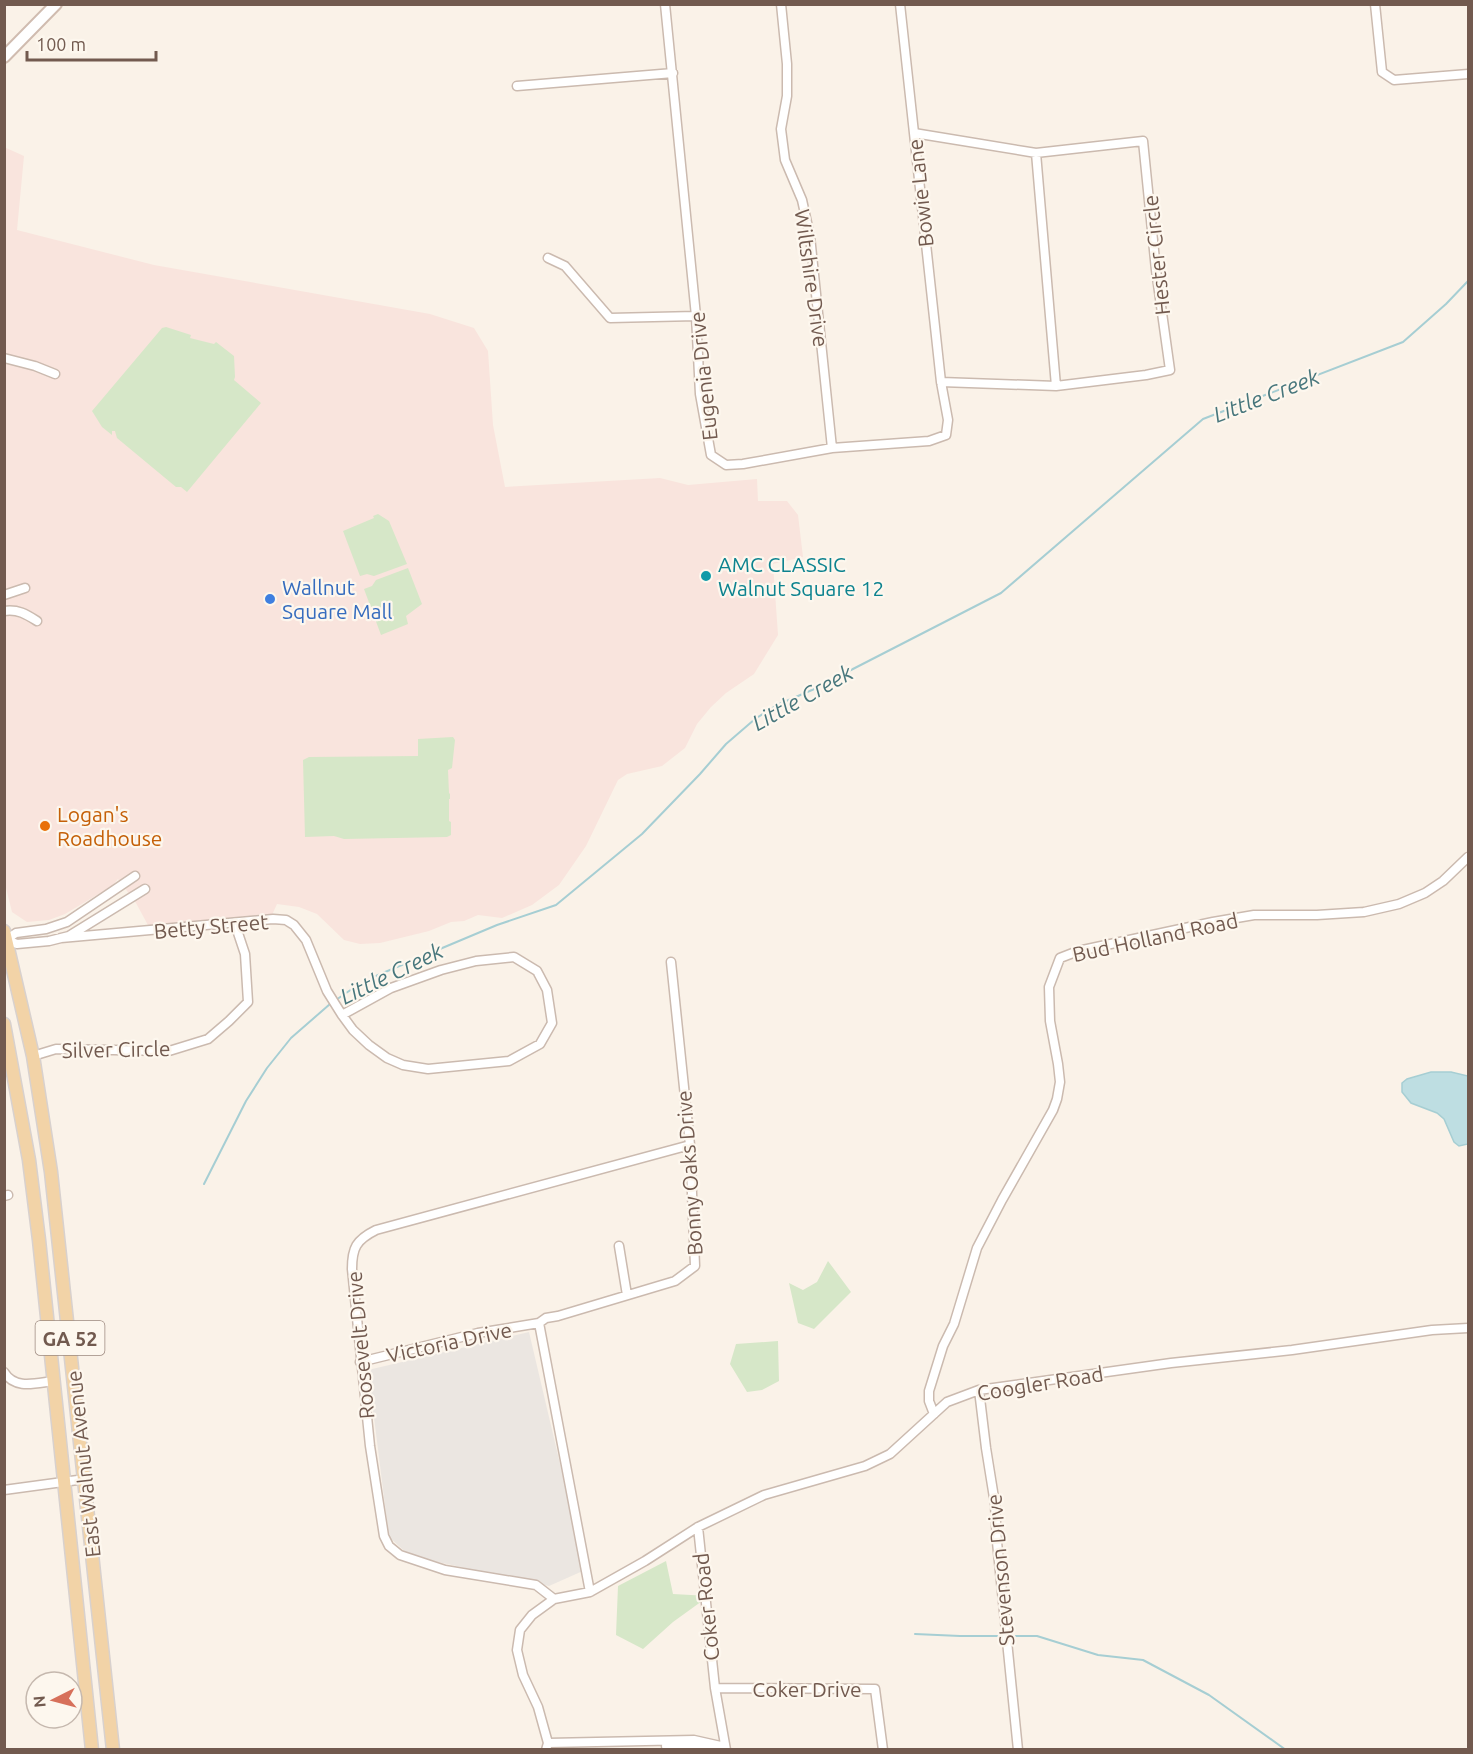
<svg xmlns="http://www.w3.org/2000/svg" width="1473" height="1754" viewBox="0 0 1473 1754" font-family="Ubuntu,sans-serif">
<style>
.commercial{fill:#f9e4dd}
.industrial{fill:#ebe6e1}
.green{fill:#d6e7c8}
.water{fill:#bedee2;stroke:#a6ced3;stroke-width:1.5}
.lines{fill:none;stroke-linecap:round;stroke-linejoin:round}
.stream{stroke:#a6ced3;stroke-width:2}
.street-casing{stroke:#cbbaaf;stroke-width:11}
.secondary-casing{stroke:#d0bcb0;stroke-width:14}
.primary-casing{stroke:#d8d1ce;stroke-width:15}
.street{stroke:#fff;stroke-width:8}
.secondary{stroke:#fff;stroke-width:10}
.primary{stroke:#f2d3a7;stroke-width:12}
.culture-dot{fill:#0f9aa8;stroke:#fdf7ee;stroke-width:2}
.shop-dot{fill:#3f7fe0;stroke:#fdf7ee;stroke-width:2}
.food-dot{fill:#e8710a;stroke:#fdf7ee;stroke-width:2}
.labels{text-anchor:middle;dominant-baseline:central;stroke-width:4.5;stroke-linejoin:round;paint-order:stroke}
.shield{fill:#fdf7ee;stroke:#9c897f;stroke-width:1.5}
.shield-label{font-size:20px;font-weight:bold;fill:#725a4f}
.street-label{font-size:21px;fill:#725a4f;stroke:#fdf7ee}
.culture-label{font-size:21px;fill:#0d838f;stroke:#fdf7ee;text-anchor:start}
.shop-label{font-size:21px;fill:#366cbe;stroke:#fdf7ee;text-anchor:start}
.food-label{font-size:21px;fill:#c56008;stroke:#fdf7ee;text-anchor:start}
.water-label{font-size:22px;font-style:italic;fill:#47767c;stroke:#fdf7ee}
</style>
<rect width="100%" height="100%" fill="#faf2e8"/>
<!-- commercial -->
<path class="commercial" d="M4,147L24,156L17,230L154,265L430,314L474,328L488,351L493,425L505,487L660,478L688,485L757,479L758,501H787L798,515L803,557L773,564L778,635L754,674L726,693L711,707L697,724L685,748L662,766L627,774L618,780L586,846L559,885L532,905L502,918L478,915L464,921L451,922L429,931L380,943L360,944L344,940L317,914L299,907L277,904L272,915L149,927L136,903L118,879L112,886L65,914L49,920L27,922L12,912L4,880Z"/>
<!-- industrial -->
<path class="industrial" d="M529,1332L585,1570L549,1586L410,1556L389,1537L368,1370Z"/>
<!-- green -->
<path class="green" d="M166,327L191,335L190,338L214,344L216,342L234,356L235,377L234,380L261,403L187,492L181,487H176L117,438L115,431H112V435L102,427L92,411L157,334L162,328Z
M378,514L389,521L407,564L374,576L367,574L360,576L343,531L374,518L373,516Z
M408,568L422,604L406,616L408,624L381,635L364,589L372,586L376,580Z
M453,737L455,740L452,768L448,770L449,793L450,794V799H449V821L451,822V835L447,837L344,839L334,836L305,837L303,760L309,757L418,756V739Z
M828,1261L851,1292L814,1329L798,1323L789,1283L803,1290L817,1282Z
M778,1341L779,1381L762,1390L747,1392L730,1364L736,1344Z
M666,1561L673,1594L709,1596L673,1622L643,1649L616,1635L618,1586Z"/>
<!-- water -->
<path class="water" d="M1431,1072H1451L1468,1076V1144L1459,1146L1454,1142L1444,1119L1437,1113L1411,1103L1402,1092V1083L1407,1079Z"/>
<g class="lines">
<!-- stream -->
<path class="stream" d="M204,1184L246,1101L267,1068L291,1038L330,1004L352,989L378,975L497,925L556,905L642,834L700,774L726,744L755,719L777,705L812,690L1001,593L1203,419L1403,342L1446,304L1468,281
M915,1634L960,1636H1037L1098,1655L1143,1660L1209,1695L1286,1750"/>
<!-- street casing -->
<g class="street-casing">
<path id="street" d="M665,4L696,316L700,394L711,455L726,465L743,464L832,448L929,441L946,435L948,420L941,382L900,4
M781,4L787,64V96L781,129L785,160L802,200L810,236L832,448
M1375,4L1382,72L1394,80L1468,74
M517,86L673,73
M914,133L1036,153L1143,141L1156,270L1170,370L1146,375L1056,386L941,382
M1036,153L1056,386
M548,258L565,266L610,318L696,316
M4,358L35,366L55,374
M4,595L25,588
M4,611C18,609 26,614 37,621
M61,938L273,919L286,920L294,925L306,940L327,991L342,1015L353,1030L369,1045L387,1058L403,1065L428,1069L509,1061L540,1044L552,1023L547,990L537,971L514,957L476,961L441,970L391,988L342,1015
M7,940L17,944L49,941L69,936L145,889
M4,941L16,933L46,929L67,922L135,876
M33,1056L56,1049L169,1051L208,1039L229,1021L248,1002L245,954L235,924
M4,1196L8,1195
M619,1246L627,1295
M539,1323L590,1592
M360,1362L478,1333L539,1323L546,1318L558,1316L675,1281L695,1266L690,1145L671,962
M4,1372C15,1390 36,1383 53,1381
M979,1390L986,1448L995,1504L997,1542L1018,1750
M934,1414L929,1401V1391L943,1346L954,1324L977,1248L1002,1200L1053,1110L1057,1099L1060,1082L1058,1064L1050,1021L1049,987L1060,958L1078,951L1213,922L1254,915H1317L1364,912L1399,904L1425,893L1443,881L1468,857
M4,1490L85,1479
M698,1527L715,1688L726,1750
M554,1599L536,1585L445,1570L400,1555L389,1546L384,1536L370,1446L352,1269C352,1248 356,1240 376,1230L690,1145
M715,1688L875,1689L883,1750
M548,1743L694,1740L725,1747
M666,1746L707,1747
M546,1750L548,1743L538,1707L523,1675L517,1650L520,1630L532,1615L554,1599L590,1592L645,1561L698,1527L764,1495L865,1466L890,1454L947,1402L979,1390L1171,1363L1292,1350L1432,1330L1468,1328"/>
</g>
<!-- secondary casing -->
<g class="secondary-casing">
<path id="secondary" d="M4,57L56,4"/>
</g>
<!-- primary casing -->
<g class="primary-casing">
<path id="primary" d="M4,931L33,1056L51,1172L113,1750
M4,1024L29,1160L39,1240L92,1750"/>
</g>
<!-- street -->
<use href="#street" class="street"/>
<!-- secondary -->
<use href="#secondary" class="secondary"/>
<!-- primary -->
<use href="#primary" class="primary"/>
</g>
<!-- markers -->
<circle class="culture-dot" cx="706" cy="576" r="6"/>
<circle class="shop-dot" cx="270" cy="599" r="6"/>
<circle class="food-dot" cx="45" cy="826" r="6"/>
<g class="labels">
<!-- shield labels -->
<rect class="shield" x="35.5" y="1321" width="69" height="34" rx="4.5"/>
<g class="shield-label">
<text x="70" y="1338">GA 52</text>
</g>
<!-- street labels -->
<g class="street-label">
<text transform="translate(920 193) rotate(-96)">Bowie Lane</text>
<text transform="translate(1156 255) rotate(-96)">Hester Circle</text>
<text transform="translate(812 278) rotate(82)">Wiltshire Drive</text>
<text transform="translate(703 376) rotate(-96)">Eugenia Drive</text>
<text transform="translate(211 926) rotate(-5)">Betty Street</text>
<text transform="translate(1155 937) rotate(-12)">Bud Holland Road</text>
<text transform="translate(116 1049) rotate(-1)">Silver Circle</text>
<text transform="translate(689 1173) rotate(-94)">Bonny Oaks Drive</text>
<text transform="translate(449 1342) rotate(-12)">Victoria Drive</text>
<text transform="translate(360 1345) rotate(-95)">Roosevelt Drive</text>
<text transform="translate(1040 1383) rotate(-9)">Coogler Road</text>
<text transform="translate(83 1464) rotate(-96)">East Walnut Avenue</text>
<text transform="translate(1000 1570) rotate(-95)">Stevenson Drive</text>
<text transform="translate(706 1607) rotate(-96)">Coker Road</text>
<text x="807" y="1689">Coker Drive</text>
</g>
<!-- culture labels -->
<g class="culture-label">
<text x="718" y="564">AMC CLASSIC<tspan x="718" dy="24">Walnut Square 12</tspan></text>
</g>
<!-- shop labels -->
<g class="shop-label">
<text x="282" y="587">Wallnut<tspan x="282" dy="24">Square Mall</tspan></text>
</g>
<!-- food labels -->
<g class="food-label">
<text x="57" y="814">Logan's<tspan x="57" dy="24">Roadhouse</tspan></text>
</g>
<!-- water labels -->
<g class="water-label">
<text transform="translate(1266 395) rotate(-21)">Little Creek</text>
<text transform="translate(802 697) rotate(-29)">Little Creek</text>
<text transform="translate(391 973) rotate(-26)">Little Creek</text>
</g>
</g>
<!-- border -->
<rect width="1473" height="1754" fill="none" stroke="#725a4f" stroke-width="12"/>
<!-- north arrow -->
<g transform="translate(54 1700) rotate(264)"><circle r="28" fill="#fdf7ee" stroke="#c5b8ae" stroke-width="1.5"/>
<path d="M0-4.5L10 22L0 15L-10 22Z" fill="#d7705a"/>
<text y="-9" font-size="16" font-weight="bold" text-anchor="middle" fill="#725a4f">N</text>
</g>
<!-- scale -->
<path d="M27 51v9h129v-9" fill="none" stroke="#725a4f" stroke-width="3"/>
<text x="36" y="51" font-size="18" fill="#725a4f" stroke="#fdf7ee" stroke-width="4.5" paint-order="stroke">100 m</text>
</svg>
